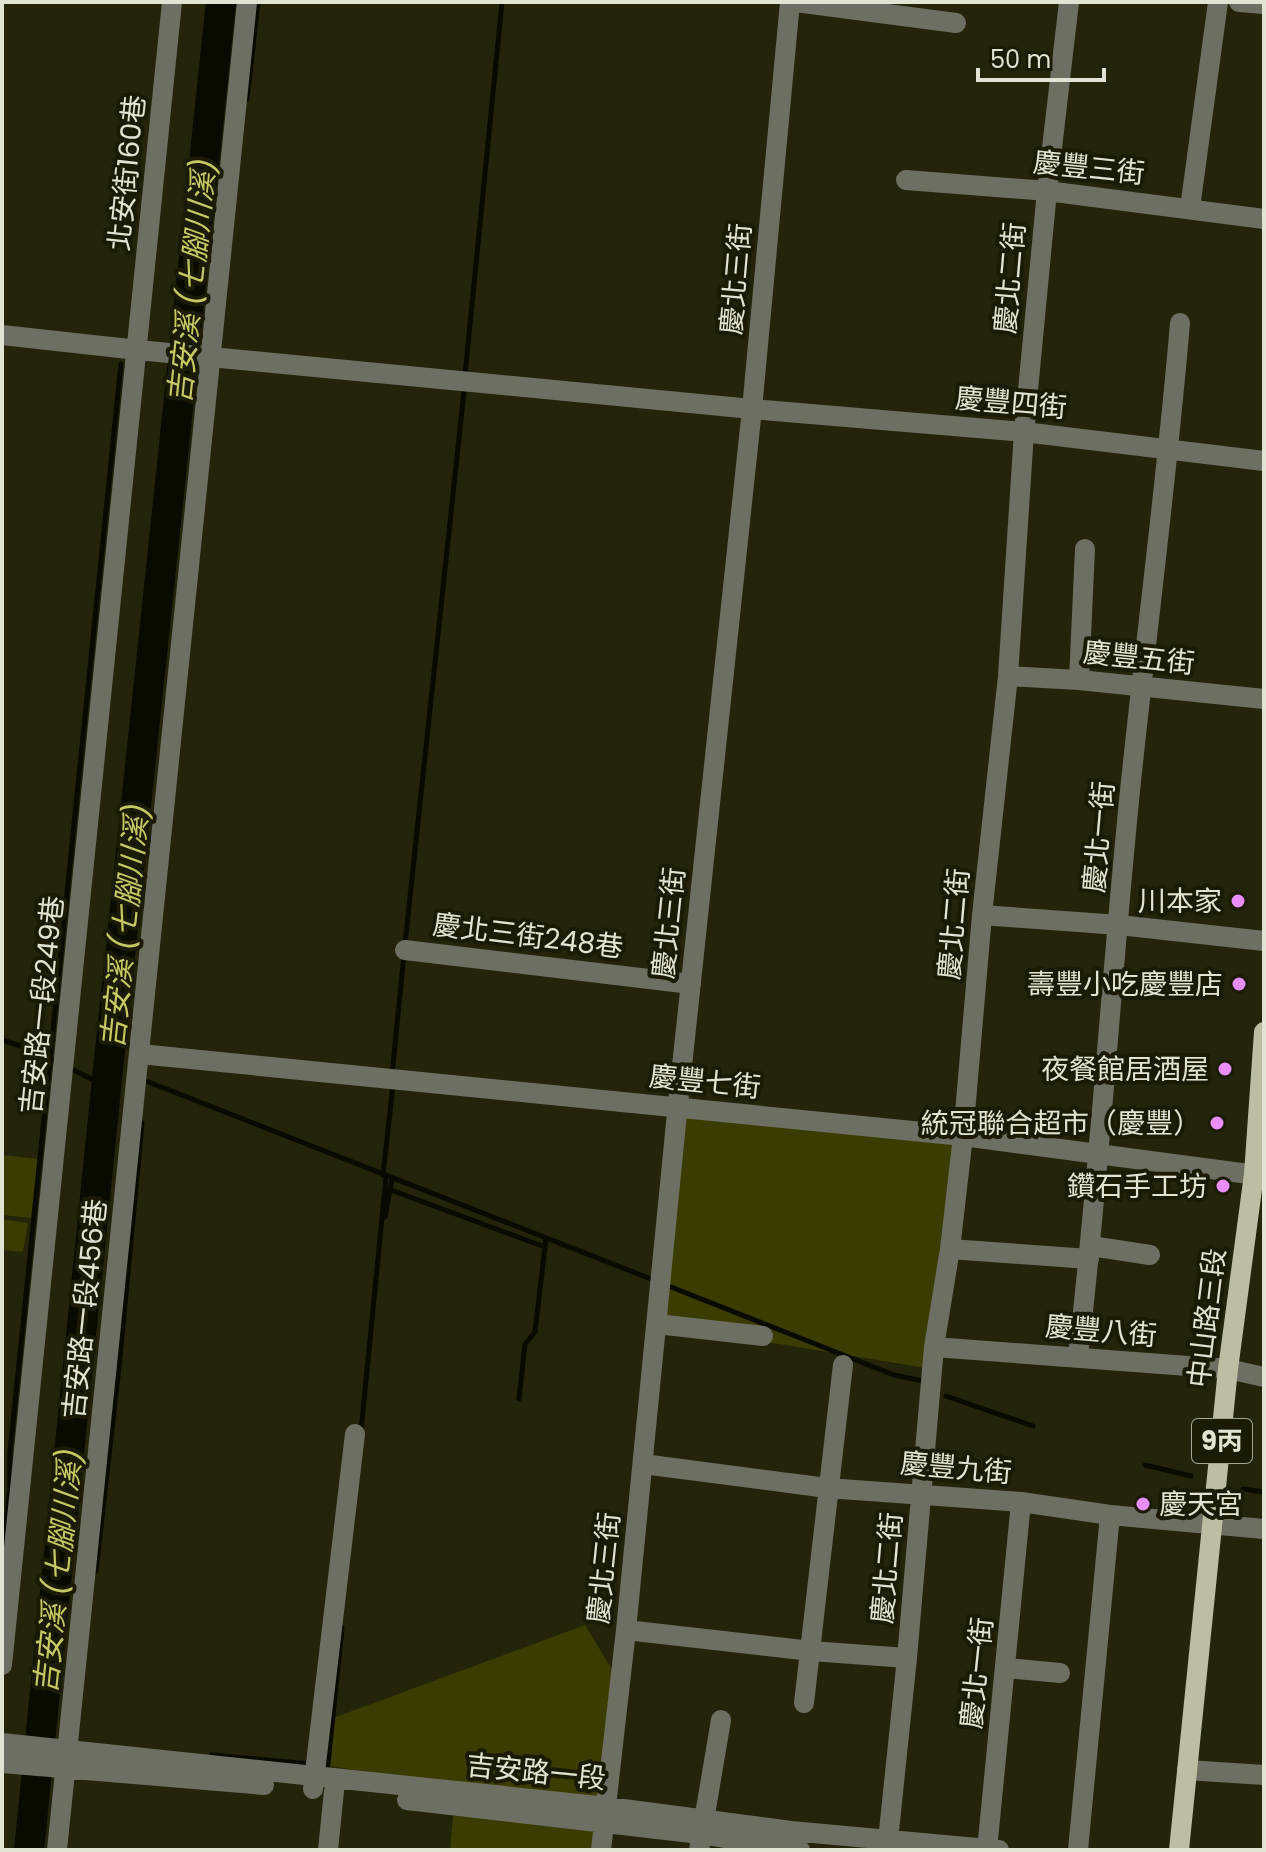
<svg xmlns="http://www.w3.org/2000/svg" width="1266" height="1852" viewBox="0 0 1266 1852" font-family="Poppins,'Noto Sans TC',sans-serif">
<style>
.green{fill:#3b3c00}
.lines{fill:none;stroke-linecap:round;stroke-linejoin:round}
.stream{stroke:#090a00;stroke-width:5}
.river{stroke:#090a00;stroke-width:30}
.minor{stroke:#6e6f63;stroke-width:20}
.major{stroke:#bcbea3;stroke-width:20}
.poi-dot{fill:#ea8dfd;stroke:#1a1b02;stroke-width:3}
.labels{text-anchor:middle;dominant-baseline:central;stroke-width:8;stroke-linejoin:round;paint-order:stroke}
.shield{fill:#1a1b02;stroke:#a5a794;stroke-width:2}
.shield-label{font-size:26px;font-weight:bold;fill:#e1e3d3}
.street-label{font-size:28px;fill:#e1e3d3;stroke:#1a1b02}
.poi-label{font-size:28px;fill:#e1e3d3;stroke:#1a1b02;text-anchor:end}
.water-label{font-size:30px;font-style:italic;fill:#c5c863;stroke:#1a1b02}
</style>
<rect width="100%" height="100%" fill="#23240a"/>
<!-- green -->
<path class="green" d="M677,1113L955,1141L932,1369L663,1325Z
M2,1155L38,1159L31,1218L2,1215Z
M2,1219L28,1223L23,1252L2,1250Z
M585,1625L621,1684L608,1807L328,1766L333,1718Z
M453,1816L603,1823L600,1850H450Z"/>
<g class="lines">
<!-- stream -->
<path class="stream" d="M247,99L258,2
M465,375L502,2
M405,944L464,391
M2,1040L37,1051L54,1061
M108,1069L120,1071
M73,1070L106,1086
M392,1075L404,954
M146,1081L651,1279
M383,1175L393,1085
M391,1190L545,1247
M385,1217L392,1179
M671,1287L894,1375L923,1381
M946,1396L1033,1426
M519,1399L525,1344L535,1332L546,1238
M361,1431L386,1177
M1145,1465L1191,1476
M1243,1489L1264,1492
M2,1558L10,1489V1452L121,364
M96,1571L120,1358L142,1123
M212,1755L310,1764
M327,1773L342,1628"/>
<!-- river -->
<path class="river" d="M29,1850L108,1069L221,2"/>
<!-- minor -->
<path class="minor" d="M796,2L956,23
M1239,2L1264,4
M906,180L1047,191L1264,219
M1190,208L1218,2
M2,335L138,350L752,409L1024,432L1264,461
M1008,676L1079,680L1264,699
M1079,680L1085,549
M982,915L1119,925L1264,941
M405,950L691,984
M140,1054L963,1136L1264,1176
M1091,1246L1150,1255
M950,1249L1089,1259
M657,1324L763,1336
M934,1347L1228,1369L1264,1377
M1078,1356C1100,1169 1111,979 1130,791C1146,635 1167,479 1180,323
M643,1464L827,1488L1021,1502L1110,1515L1264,1529
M626,1630L811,1651L907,1658
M2,1665L172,2
M1007,1668L1060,1673
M804,1703L843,1365
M2,1743L608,1807L791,1831L999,1850
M2,1763L264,1785
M1187,1770L1264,1775
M313,1789L355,1434
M407,1800L700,1834L800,1850
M57,1850L247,2
M328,1850L334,1791
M601,1850L626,1630L677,1113L752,409L790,2
M699,1850L721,1720
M887,1850L907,1658L934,1347L950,1249L963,1136L982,915L1008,676L1024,432L1047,191L1069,2
M987,1850L1021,1502
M1078,1850L1110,1515"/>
<!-- major -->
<path class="major" d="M1179,1850L1228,1369L1254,1174L1264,1032"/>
</g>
<!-- markers -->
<g class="poi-dot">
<circle cx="1238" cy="901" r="8"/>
<circle cx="1239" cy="984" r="8"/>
<circle cx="1225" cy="1069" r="8"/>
<circle cx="1217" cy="1123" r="8"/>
<circle cx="1223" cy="1186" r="8"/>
<circle cx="1143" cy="1504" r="8"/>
</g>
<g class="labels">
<!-- shield labels -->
<rect class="shield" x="1192" y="1419" width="60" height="44" rx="6"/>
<g class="shield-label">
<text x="1222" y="1441">9丙</text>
</g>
<!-- street labels -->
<g class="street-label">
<text transform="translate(1089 168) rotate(6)">慶豐三街</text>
<text transform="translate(127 173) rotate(-84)">北安街160巷</text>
<text transform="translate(1010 278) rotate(-85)">慶北二街</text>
<text transform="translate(736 279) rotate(-85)">慶北三街</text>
<text transform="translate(1011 403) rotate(5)">慶豐四街</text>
<text transform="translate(1139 658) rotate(6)">慶豐五街</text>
<text transform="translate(1099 837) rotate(-85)">慶北一街</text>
<text transform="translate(669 923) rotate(-84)">慶北三街</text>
<text transform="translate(954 924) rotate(-85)">慶北二街</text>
<text transform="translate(528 936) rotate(7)">慶北三街248巷</text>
<text transform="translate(42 1005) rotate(-84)">吉安路一段249巷</text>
<text transform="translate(705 1082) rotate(6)">慶豐七街</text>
<text transform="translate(85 1309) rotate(-84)">吉安路一段456巷</text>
<text transform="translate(1207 1318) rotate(-83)">中山路三段</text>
<text transform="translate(1101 1331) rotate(5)">慶豐八街</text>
<text transform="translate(956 1468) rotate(5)">慶豐九街</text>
<text transform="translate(604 1568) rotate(-84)">慶北三街</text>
<text transform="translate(887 1568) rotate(-85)">慶北二街</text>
<text transform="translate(977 1673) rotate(-84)">慶北一街</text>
<text transform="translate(536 1772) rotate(6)">吉安路一段</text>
</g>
<!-- poi labels -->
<g class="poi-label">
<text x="1222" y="901">川本家</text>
<text x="1223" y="984">壽豐小吃慶豐店</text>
<text x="1209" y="1069">夜餐館居酒屋</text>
<text x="1201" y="1123">統冠聯合超市（慶豐）</text>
<text x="1207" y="1186">鑽石手工坊</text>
<text x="1159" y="1504" text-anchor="start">慶天宮</text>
</g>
<!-- water labels -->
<g class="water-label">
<text transform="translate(192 281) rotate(-84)">吉安溪 (七腳川溪)</text>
<text transform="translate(125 926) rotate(-84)">吉安溪 (七腳川溪)</text>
<text transform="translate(58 1571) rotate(-84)">吉安溪 (七腳川溪)</text>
</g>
</g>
<!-- border -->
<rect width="1266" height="1852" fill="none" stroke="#e1e3d3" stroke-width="8"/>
<!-- scale -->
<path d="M978 68v12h126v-12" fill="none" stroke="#e1e3d3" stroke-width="4"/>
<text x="990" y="68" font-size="24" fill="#e1e3d3" stroke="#1a1b02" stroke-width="6" paint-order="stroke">50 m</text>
</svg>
